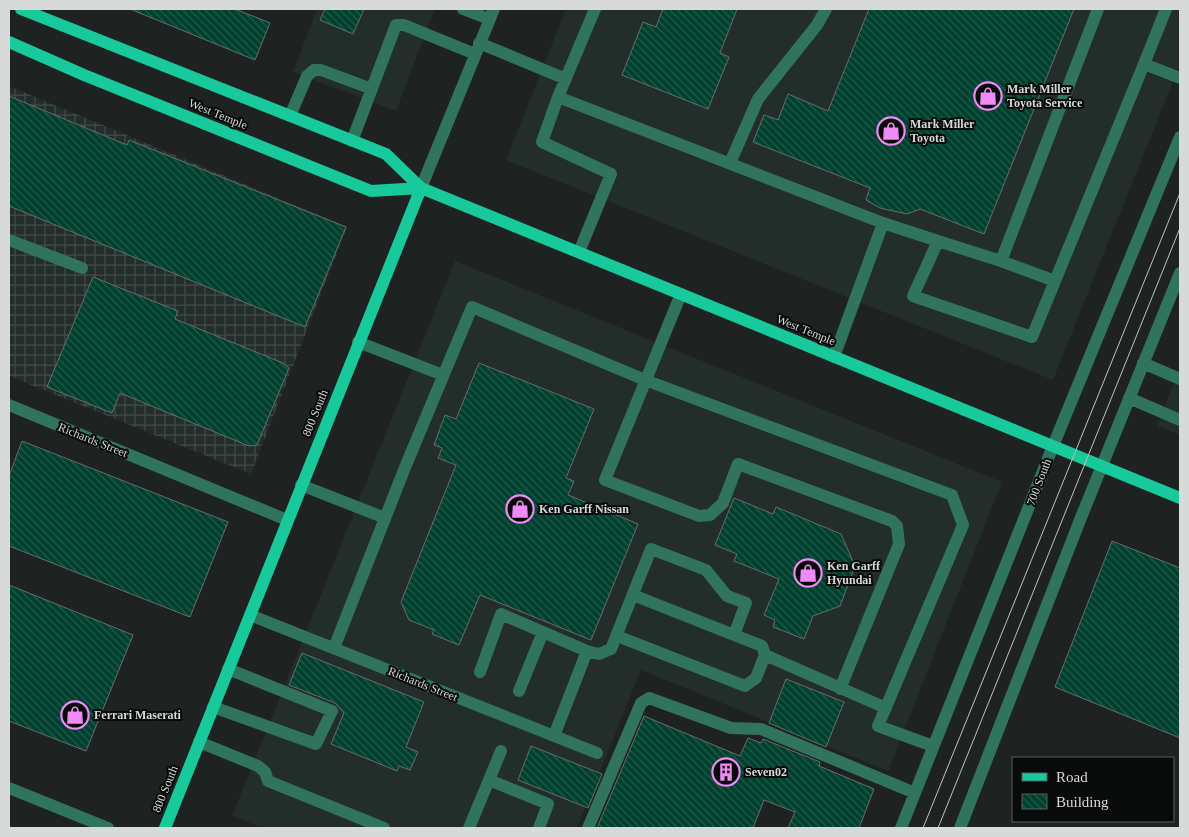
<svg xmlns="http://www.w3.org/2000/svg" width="1189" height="837" viewBox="0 0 1189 837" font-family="Georgia,serif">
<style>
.built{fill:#232d29}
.industrial{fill:url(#industrial-grid)}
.building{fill:url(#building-back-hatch);stroke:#696d6c}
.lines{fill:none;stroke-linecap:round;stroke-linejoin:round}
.minor{stroke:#31745e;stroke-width:12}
.major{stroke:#18c99b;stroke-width:12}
.tram{stroke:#c0c2c1;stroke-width:1}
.labels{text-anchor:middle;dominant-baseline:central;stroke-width:4;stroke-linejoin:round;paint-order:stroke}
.poi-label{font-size:12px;font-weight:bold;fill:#d8dad9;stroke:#090b0a;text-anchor:start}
.street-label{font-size:12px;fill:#d8dad9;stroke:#090b0a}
</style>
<defs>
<pattern id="industrial-grid" width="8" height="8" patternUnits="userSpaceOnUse" patternTransform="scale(1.25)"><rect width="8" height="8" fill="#232d29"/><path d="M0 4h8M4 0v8" fill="none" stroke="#424b47"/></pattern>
<pattern id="building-back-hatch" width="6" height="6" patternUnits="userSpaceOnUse" patternTransform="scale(1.25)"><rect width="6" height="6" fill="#00402f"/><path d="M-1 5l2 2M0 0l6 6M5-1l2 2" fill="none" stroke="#245b4d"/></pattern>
</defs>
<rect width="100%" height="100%" fill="#1e2220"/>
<!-- built -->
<path class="built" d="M317,9H435L396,111L293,72Z
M566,9H1180V64L1053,380L506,160Z
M455,261L1002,482L888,771L641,670L577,828H262L232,816Z
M1180,367V435L1157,426Z"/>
<!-- industrial -->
<path class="industrial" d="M9,86L347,227L251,474L9,376Z"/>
<!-- building -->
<path class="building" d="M130,9H235L270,23L255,60Z
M325,9H364L353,34L320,20Z
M663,9H737L720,53L729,57L708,109L622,75L643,22L656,27Z
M869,9H1074L984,234L920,209L907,214L880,208L866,200L870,188L753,142L764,115L778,120L788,94L828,111Z
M9,96L127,145L129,140L346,227L305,327L9,206Z
M93,277L178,311L175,319L283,363L289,368L257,445L249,446L120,393L112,413L47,387Z
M479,363L594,409L566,478L574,481L568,495L638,524L591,640L480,595L459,645L432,634L434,630L409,620L401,602L456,465L438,458L442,448L434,445L445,415L456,419Z
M22,441L228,522L190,617L9,546V476Z
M734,498L773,514L776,507L841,534L855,566L840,606L813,616L804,639L773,627L775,620L764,615L779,579L734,561L737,554L715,545Z
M1112,541L1180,568V738L1055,687Z
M9,585L133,635L86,751L9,721Z
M302,653L424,702L406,747L418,752L410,770L399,766L397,771L331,744L344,713L335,703L289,685Z
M786,679L844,702L826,747L769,723Z
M644,716L740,756L748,738L761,743L763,739L820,762L819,766L874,789L859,828H788L795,812L764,800L753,828H597Z
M531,746L602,774L588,808L518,780Z"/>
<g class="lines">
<!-- minor -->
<path class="minor" d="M463,9L489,19
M595,9L558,97L883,223L938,241L913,296L1032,337L1144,64L1180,78
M479,43L566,79
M1144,64L1166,9
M558,97L542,142L611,174L579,252
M290,116L307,76L314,70H321L372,89
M352,141L396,25H404L475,54
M730,163L758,99L817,25L826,9
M421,188L494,9
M9,240L82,268
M938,241L1001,261L1098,9
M1001,261L1055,281
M681,294L605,480L699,516L710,515L723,503L738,464L892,521L897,526L899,544L840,689
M358,342L443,375
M834,357L883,223
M1143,363L1180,379
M1129,398L1180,420
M9,405L287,520
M301,485L385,518
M633,595L734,635
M250,615L597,753
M617,636L745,686L756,678L765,655L886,708
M334,648L406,465L472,307L645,380L952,495L963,525L878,726L933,746
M480,672L501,614L587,651L599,654L611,649L651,549L706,570L727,596L746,603L734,635L762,646L765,655
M519,691L543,632
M213,707L316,744L332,711L228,669
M554,736L587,651
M199,742L258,766L265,772L268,781L384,828
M489,780L501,751
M9,788L108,828
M469,828L489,780L548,804L539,828
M588,828L641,703L649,698L731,728L761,729L915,793
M901,828L1053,446L1180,137
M960,828L1080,520L1180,273"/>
<!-- major -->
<path class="major" d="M21,9L386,154L421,188L1180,498
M9,42L84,75L371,191L421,188
M165,828L421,188"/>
<!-- tram -->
<path class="tram" d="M923,828L1180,193
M938,828L1180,228"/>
</g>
<!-- icons -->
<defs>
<g id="shop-ring" transform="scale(1.4375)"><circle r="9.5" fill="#090b0a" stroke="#f08bf6" stroke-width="1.5"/><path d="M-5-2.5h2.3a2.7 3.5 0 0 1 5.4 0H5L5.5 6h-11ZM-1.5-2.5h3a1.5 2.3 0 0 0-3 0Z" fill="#f08bf6"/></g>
<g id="building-ring" transform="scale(1.4375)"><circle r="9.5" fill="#090b0a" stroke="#f08bf6" stroke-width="1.5"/><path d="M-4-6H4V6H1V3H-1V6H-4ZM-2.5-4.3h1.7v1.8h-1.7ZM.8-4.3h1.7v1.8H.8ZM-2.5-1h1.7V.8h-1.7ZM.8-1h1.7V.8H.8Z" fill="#f08bf6"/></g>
</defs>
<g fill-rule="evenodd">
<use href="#shop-ring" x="988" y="96"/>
<use href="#shop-ring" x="891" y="131"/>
<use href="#shop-ring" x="520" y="509"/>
<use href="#shop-ring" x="808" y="573"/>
<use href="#shop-ring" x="75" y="715"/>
<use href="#building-ring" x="726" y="772"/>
</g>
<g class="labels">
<!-- poi labels -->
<g class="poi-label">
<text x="1007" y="89">Mark Miller<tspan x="1007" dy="14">Toyota Service</tspan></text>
<text x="910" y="124">Mark Miller<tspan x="910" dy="14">Toyota</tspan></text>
<text x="539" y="509">Ken Garff Nissan</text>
<text x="827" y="566">Ken Garff<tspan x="827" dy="14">Hyundai</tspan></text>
<text x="94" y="715">Ferrari Maserati</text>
<text x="745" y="772">Seven02</text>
</g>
<!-- street labels -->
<g class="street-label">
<text transform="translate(218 114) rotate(22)">West Temple</text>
<text transform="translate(806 330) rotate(22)">West Temple</text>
<text transform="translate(315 413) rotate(-68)">800 South</text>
<text transform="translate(93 440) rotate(22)">Richards Street</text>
<text transform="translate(1039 482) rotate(-69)">700 South</text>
<text transform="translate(423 684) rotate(22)">Richards Street</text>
<text transform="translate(165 789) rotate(-68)">800 South</text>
</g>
</g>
<!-- border -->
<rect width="1189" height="837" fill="none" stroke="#d8dad9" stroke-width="20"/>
<!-- legend -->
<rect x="1012" y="757" width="162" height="65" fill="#090b0a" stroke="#5c5e5d"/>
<rect x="1022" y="773" width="25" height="8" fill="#18c99b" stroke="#5c5e5d"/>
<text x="1056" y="782" font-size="15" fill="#d8dad9">Road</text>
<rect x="1022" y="794" width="25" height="15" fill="url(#building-back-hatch)" stroke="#5c5e5d"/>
<text x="1056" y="807" font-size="15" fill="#d8dad9">Building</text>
</svg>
